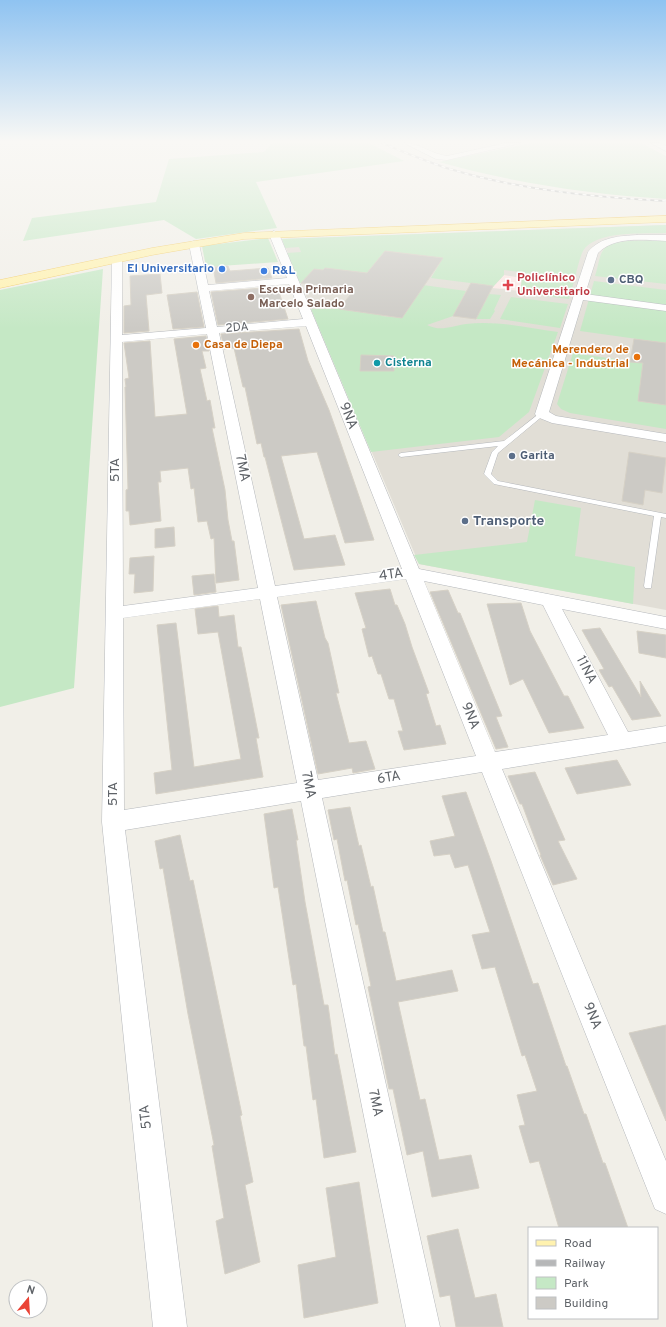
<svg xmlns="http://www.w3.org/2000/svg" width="666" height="1327" viewBox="0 0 666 1327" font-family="Overpass,sans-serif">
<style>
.education{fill:#e1ded6}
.medical{fill:#fce8e6}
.green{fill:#c5e8c5}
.building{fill:#cccac5;stroke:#d6d1c6}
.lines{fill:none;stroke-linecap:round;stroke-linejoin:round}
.lane-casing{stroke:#b5b8bc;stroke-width:1}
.street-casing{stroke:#b5b8bc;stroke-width:1}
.primary-casing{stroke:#f2c960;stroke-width:1}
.lane{fill:#fff;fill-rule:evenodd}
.street{fill:#fff;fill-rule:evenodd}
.primary{fill:#fff2af;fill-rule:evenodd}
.rail-casing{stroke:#b6b7b8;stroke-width:2}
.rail{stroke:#fff;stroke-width:1.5;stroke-dasharray:4;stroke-linecap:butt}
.shop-dot{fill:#3f7fe0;stroke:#fff;stroke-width:1.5}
.service-dot{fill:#5c6f8a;stroke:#fff;stroke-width:1.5}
.health-dot{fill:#e0444e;stroke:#fff;stroke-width:1.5}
.education-dot{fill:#8d6e63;stroke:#fff;stroke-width:1.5}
.food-dot{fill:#e8710a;stroke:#fff;stroke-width:1.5}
.culture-dot{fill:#0f9aa8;stroke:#fff;stroke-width:1.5}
.labels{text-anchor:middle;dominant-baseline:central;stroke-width:3;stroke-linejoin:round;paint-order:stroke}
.far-shop-label{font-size:12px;font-weight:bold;fill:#366cbe;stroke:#fff;text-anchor:end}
.far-health-label{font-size:12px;font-weight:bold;fill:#be3a42;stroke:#fff;text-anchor:start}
.far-service-label{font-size:12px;font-weight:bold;fill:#4e5e75;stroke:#fff;text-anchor:start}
.far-education-label{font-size:12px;font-weight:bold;fill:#785e54;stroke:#fff;text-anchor:start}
.far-street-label{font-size:12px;fill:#5f6368;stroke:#fff}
.far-food-label{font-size:12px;font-weight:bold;fill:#c56008;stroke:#fff;text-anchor:start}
.far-culture-label{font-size:12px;font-weight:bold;fill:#0d838f;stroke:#fff;text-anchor:start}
.street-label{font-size:14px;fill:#5f6368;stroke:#fff}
.service-label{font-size:14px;font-weight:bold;fill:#4e5e75;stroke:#fff;text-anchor:start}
</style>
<rect width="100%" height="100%" fill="#f1efe8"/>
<!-- education -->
<path class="education" d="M666,225V610L419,564L282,239Z"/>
<!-- medical -->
<path class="medical" d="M504,275L522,278L521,291L492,288Z"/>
<!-- green -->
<path class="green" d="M272,143H369L404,161L256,182L277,228L196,239L164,220L23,241L32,218L156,202L169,159L264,152Z
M531,143H641L666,156V199C589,194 513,183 439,162Z
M666,225V233C645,234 595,230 583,251C578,261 573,288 569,299L520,293L522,278L527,273L504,270V275L492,288L478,286V284L431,278L443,258L385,251L367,273L325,268L323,270L314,269L312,271L311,284L300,283L287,253L301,252L299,247L285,248L282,239Z
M268,238L278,262L206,267L202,246Z
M666,240V284L595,276C598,268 599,255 604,249C612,238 653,241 666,240Z
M103,269L74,688L0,707V290Z
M385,279L404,281L381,316L402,318L423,285L466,291L453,316L427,325C441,332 451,326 466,324C496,320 528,328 558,332L529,412L499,437L371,452L311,309H339L360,312Z
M594,281L666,290V343L580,331Z
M489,294L501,295L494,310L495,311L490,319H476Z
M511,297L568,304L560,328L500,319Z
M573,353L643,363L638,401L666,405V429L570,413L561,409L557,404Z
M535,500L581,508L575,556L635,567L633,604L419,564L414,555L527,542Z"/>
<!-- building -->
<path class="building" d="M385,251L443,258L402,318L339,309L354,290L301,283L314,269L323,270L325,268L367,273Z
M228,266L230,271L268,268L272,278L216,283L213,267Z
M160,274L162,293L146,295L149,331L124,333V306L131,305L130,276Z
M471,283L493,286L476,319L453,316Z
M275,287L276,290L278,289L288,319L218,325L211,292Z
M197,292L204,327L173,329L167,295Z
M299,329L308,361L329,410L340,441L374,540L345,543L317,452L281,456L304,539L335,535L345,565L294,570L265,457H264L261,443L257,444L245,387H243L234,348L224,349L221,334Z
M206,336L209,351H202L206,368L200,369L207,401L210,400L215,428H212L225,490L228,520L232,541H234L239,580L216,583L214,538L211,539L207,521L198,522L194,488L191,489L188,468L160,471L161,482H158L161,521L130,525L129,511H126V490L128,489L125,387H126L125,379L129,378L124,343L150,341L155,417L187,414L174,339Z
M634,339L666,343V405L638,401L643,363L630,362Z
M361,355L394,356V371H360Z
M629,452L666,458L662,493L645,490L643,505L622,501Z
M174,527L175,546L155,548V529Z
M154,556L153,591L134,593L135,574H129L130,558Z
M214,574L216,592L194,595L192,576Z
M390,589L395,605H397L405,624L412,647L429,693L426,694L436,726L440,725L446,744L404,750L398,731H403L394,699H389L381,674H378L372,656L369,657L362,629L366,628L355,593Z
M448,590L458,613H460L502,716L496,717L508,747L496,749L430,592Z
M316,601L325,638L328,643L339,693H336L349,743L366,741L375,769L353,773L352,768L318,774L281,605Z
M521,603L530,631L564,696H568L584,728L549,733L523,679L510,685L487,604Z
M218,606L219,617L234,615L238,647H241L259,738H256L263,777L156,794L154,773L172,770L157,625L176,623L194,767L241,759L218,632L198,634L195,609Z
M600,628L641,697L640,681L661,716L632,720L612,686L609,687L599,670L604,669L582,630Z
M637,631L666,635V658L639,653Z
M617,760L631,785L577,794L565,768Z
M535,772L565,840L558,841L577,879L553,885L540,855H541L522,804H520L508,776Z
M466,792L491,861L533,984L538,983L566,1066H567L584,1114H586L603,1163H605L628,1228H559L539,1161L530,1163L519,1126L525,1125L517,1095L537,1091L525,1055L522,1056L495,967L482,969L472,935L490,932L468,865L455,868L450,854L434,856L430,841L455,836L442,796Z
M350,807L359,846L361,845L371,887L373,886L383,932H385L396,981L452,970L458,991L398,1002L420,1100L425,1099L439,1160L471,1155L479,1188L432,1197L423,1151L407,1155L393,1089H389L368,987L371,986L358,924L356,925L347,880L345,881L337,839L334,840L328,810Z
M292,809L298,840H296L305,902L324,1005H328L335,1055L337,1054L356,1152L324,1158L316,1099L313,1100L306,1046H304L296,984L293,985L278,887L274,888L264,814Z
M180,835L190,881L193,880L242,1115L240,1116L253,1182L245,1185L260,1262L225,1274L216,1221L224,1218L212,1146L214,1145L188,1014L163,868L160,869L155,841Z
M666,1025V1121L629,1033Z
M359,1182L378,1303L304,1318L298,1265L336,1257L326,1188Z
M458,1229L475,1298L496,1294L503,1327H456L450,1295L440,1297L427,1236Z"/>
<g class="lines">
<!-- lane casing -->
<g class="lane-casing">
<path id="lane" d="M540,413L545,414L498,453L491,474L498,481L666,514V518L661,517L651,588H645L644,586L654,516L494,484L484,474L492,452L498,446L401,457L398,455L401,453L504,441Z"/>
</g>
<!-- street casing -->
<g class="street-casing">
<path id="street" d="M404,143C420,143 431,154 447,156L506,143H521L447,160L436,159Z
M651,143H660L666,146V151Z
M274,231L279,234L419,569L666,617V629L562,609L628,732L666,726V742L502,769L666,1161V1214L655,1209L482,772L322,798L440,1327H406L301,801L125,830L187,1327H153L102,822L112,259L117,256L122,259V335L206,328L189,244L191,242L194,241L199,244L208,285L287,278L269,234ZM289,284L303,319L217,327L209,291ZM306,326L402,569L275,586L219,333ZM207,334L258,588L123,606L122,342ZM406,579L476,756L318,780L277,597ZM424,581L543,605L608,735L495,752ZM260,599L297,783L124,810L123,618Z
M637,235H666V241C643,240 615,236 598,253L585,294L666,305V311L583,300L549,412L556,416L666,434V442L552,423L537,417L535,414L588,252C600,237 620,236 637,235Z"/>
</g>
<!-- primary casing -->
<g class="primary-casing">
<path id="primary" d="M666,216V222L244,239L152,255L0,288V280L152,248L244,233Z"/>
</g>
<!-- lane -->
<use href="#lane" class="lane"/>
<!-- street -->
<use href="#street" class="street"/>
<!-- primary -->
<use href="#primary" class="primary"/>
<!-- rail casing -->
<g class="rail-casing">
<path id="rail" d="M382,143C404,152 427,162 450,169C520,190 593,197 666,201"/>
</g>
<!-- rail -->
<use href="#rail" class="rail"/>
</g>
<!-- sky -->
<linearGradient id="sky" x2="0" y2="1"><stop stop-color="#8fc3f1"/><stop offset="0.43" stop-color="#f9f8f5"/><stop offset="1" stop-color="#f9f8f5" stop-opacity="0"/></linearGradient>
<rect width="666" height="329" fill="url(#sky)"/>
<!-- markers -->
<g class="shop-dot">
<circle cx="222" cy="269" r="4"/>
<circle cx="264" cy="271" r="4"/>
</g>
<g class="service-dot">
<circle cx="611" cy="280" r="4"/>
<circle cx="512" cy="456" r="4"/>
<circle cx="465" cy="521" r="4"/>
</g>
<path class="health-dot" d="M506 279h4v4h4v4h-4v4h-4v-4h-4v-4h4z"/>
<circle class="education-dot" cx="251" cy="297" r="4"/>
<g class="food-dot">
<circle cx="196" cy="345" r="4"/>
<circle cx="637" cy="357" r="4"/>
</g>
<circle class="culture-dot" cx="377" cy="363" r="4"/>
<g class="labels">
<!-- far-shop labels -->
<g class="far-shop-label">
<text x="214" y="269">El Universitario</text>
<text x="272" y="271" text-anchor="start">R&amp;L</text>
</g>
<!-- far-health labels -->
<g class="far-health-label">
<text x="517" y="278">Policlínico<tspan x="517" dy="14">Universitario</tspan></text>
</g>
<!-- far-service labels -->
<g class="far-service-label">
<text x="619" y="280">CBQ</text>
<text x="520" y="456">Garita</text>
</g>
<!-- far-education labels -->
<g class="far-education-label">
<text x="259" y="290">Escuela Primaria<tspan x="259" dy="14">Marcelo Salado</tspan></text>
</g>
<!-- far-street labels -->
<g class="far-street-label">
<text transform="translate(237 328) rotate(-5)">2DA</text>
</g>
<!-- far-food labels -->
<g class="far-food-label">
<text x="204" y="345">Casa de Diepa</text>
<text x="629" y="350" text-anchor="end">Merendero de<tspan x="629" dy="14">Mecánica - Industrial</tspan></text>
</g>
<!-- far-culture labels -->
<g class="far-culture-label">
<text x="385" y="363">Cisterna</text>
</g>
<!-- street labels -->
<g class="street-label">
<text transform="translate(348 416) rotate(68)">9NA</text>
<text transform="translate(242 468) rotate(78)">7MA</text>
<text transform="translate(115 470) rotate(-90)">5TA</text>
<text transform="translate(391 575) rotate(-8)">4TA</text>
<text transform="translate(586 670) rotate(63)">11NA</text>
<text transform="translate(470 716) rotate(68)">9NA</text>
<text transform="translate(389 778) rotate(-9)">6TA</text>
<text transform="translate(308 785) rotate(78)">7MA</text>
<text transform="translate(113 794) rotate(-90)">5TA</text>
<text transform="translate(592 1016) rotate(68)">9NA</text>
<text transform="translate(375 1103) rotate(78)">7MA</text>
<text transform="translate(146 1117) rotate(-97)">5TA</text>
</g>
<!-- service labels -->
<g class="service-label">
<text x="473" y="521">Transporte</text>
</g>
</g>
<!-- legend -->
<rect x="528" y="1227" width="130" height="92" fill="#ffffff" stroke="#bfc1c3"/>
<rect x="536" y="1240" width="20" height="6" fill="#fff2af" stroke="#bfc1c3"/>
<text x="564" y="1247" font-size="12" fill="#5f6368">Road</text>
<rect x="536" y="1260" width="20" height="6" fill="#b6b7b8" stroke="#bfc1c3"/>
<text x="564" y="1267" font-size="12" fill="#5f6368">Railway</text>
<rect x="536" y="1277" width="20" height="12" fill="#c5e8c5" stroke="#bfc1c3"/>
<text x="564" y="1287" font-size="12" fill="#5f6368">Park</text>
<rect x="536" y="1297" width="20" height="12" fill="#cccac5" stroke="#bfc1c3"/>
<text x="564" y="1307" font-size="12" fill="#5f6368">Building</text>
<!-- north arrow -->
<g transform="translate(28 1299) rotate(18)"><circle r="19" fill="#ffffff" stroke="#bfc1c3"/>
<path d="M0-3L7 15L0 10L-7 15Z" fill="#ea4335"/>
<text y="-6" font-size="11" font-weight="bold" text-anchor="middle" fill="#5f6368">N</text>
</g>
</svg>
